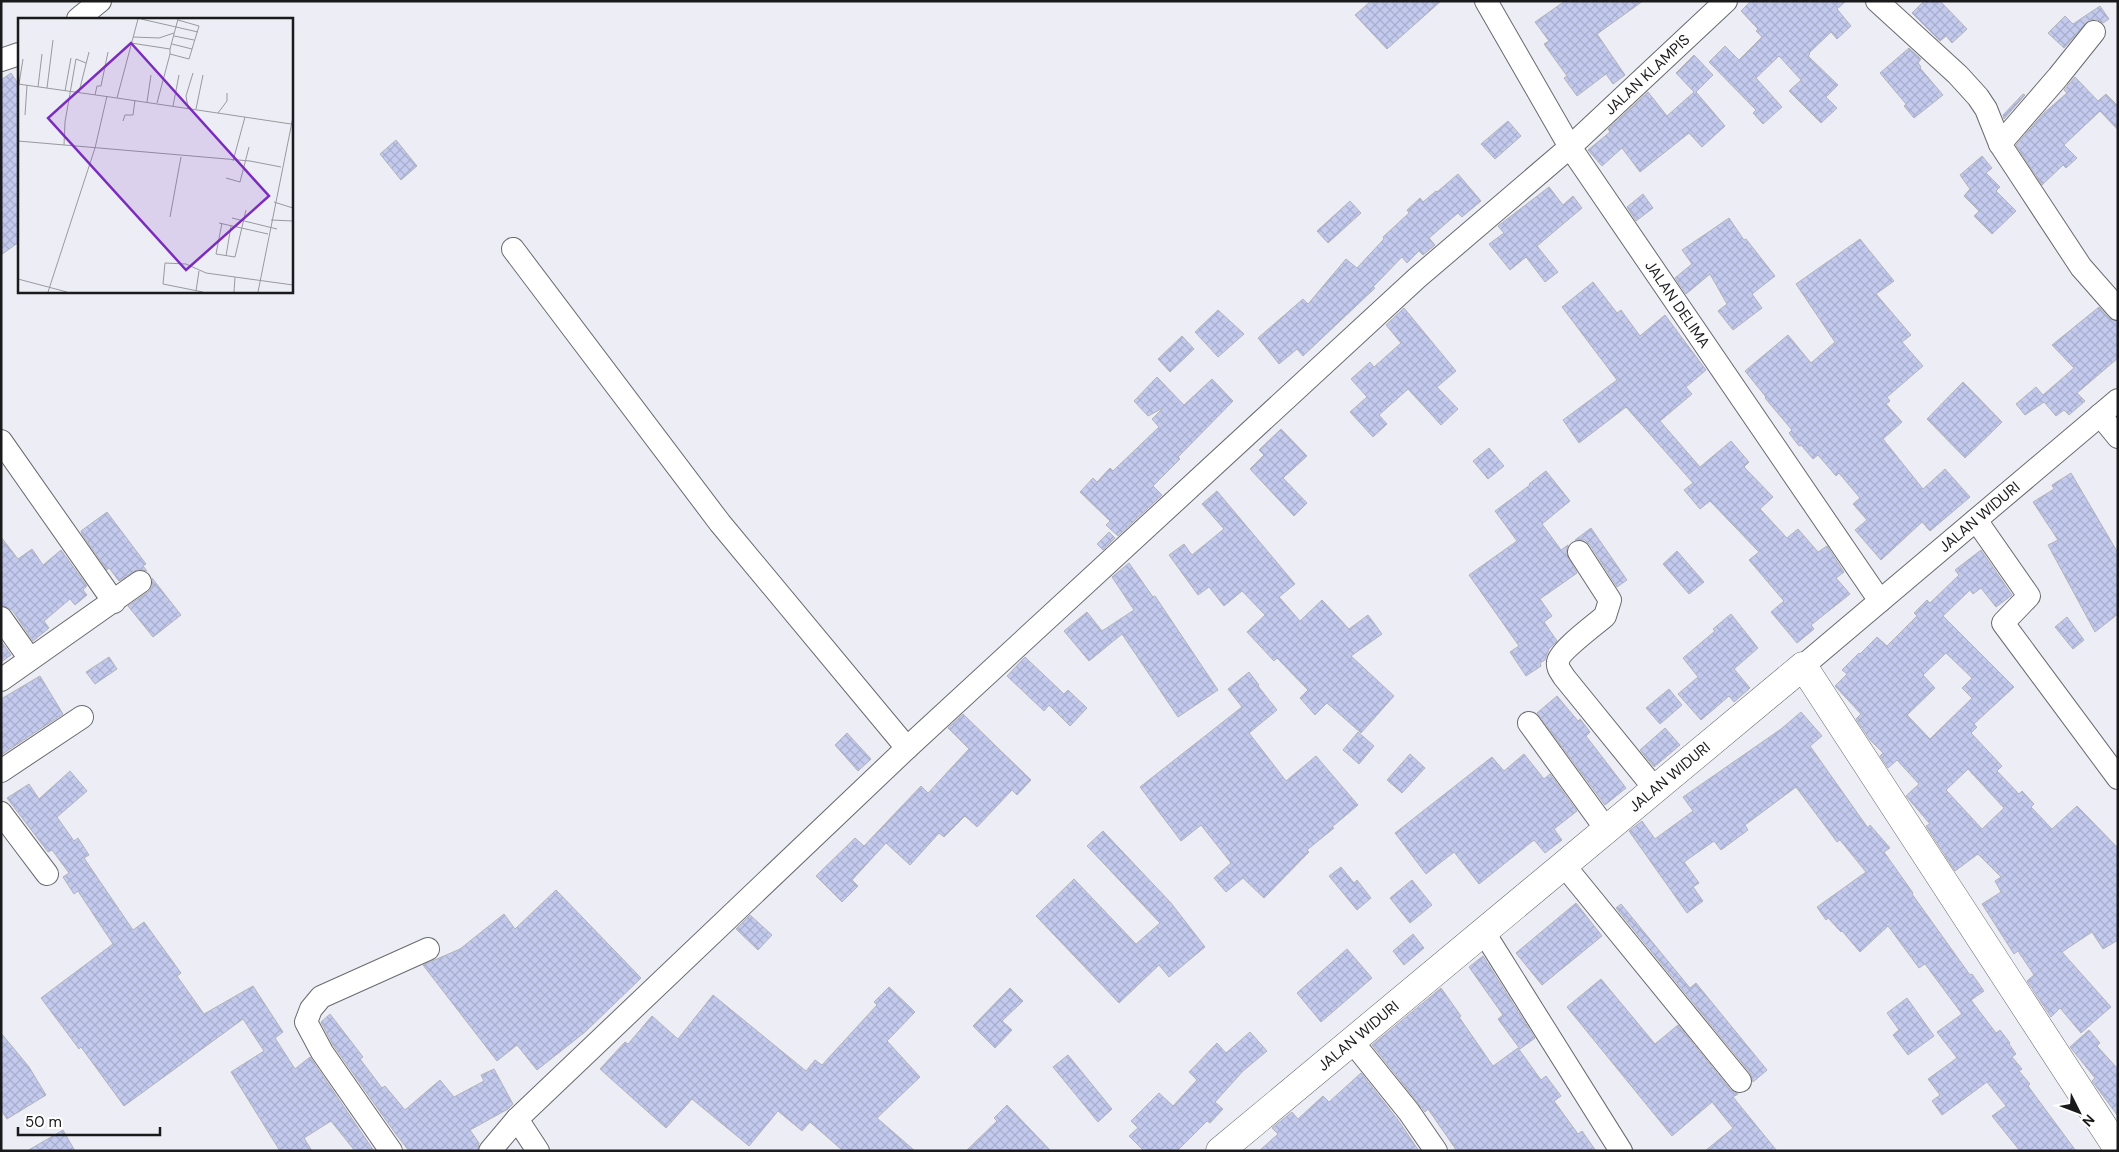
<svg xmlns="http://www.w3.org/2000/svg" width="2119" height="1152" viewBox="0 0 2119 1152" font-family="'DM Sans',sans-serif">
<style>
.building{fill:url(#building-cross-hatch);stroke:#b3b4bb;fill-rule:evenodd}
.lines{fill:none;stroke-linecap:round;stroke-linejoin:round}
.street-casing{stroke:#696a70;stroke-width:24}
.secondary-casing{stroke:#696a70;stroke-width:29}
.street{stroke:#fff;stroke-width:22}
.secondary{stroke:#fff;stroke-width:28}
.labels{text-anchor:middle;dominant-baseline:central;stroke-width:4.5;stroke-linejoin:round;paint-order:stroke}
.street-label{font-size:15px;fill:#1a1a1d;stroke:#fff}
.inset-road{fill:none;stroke:#99999f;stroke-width:1}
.view{fill:#7b2cbf;fill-opacity:0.15;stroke:#7b2cbf;stroke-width:2.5}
.inset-edge{fill:none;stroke:#1a1a1d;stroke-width:2.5}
</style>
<defs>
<pattern id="building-cross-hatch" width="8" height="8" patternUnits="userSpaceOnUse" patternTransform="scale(1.25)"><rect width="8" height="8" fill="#c3caee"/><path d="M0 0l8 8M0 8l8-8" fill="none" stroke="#a7adcc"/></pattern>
</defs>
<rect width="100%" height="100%" fill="#edeef5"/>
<!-- building -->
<path class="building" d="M1371,1H1441L1387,49L1355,15Z
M1565,1H1643L1597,34L1625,75L1613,84L1606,74L1577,96L1564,78L1567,76L1544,44L1549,41L1535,22Z
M1751,1H1846L1837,9L1851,26L1837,39L1831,32L1809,53L1810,54L1808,56L1838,85L1826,97L1837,108L1821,123L1789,91L1801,80L1779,56L1756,78L1782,107L1763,124L1753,113L1756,110L1709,62L1725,46L1739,60L1762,37L1756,31L1758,29L1741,11Z
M1924,1H1940L1967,29L1952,43L1946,36L1940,41L1912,13Z
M2100,6L2109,19L2103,23L2096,19L2089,20L2064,48L2048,33L2065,16L2073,24Z
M1909,48L1921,59L1918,63L1921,67L1920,68L1943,95L1914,118L1904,106L1906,104L1880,73Z
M1694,55L1713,75L1696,92L1725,126L1702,147L1689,133L1640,172L1622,148L1602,166L1588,150L1610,132L1608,129L1648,92L1667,116L1694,92L1676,73Z
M11,73L19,85V242L1,255V80Z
M2075,77L2098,101L2106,94L2118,106V130L2100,111L2064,145L2077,158L2066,168L2063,165L2042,185L2016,145L2044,113L2067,93L2064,90Z
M2023,94L2025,95L2004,119L2003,115Z
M1508,121L1521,136L1495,159L1481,144Z
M396,140L417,166L401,180L380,154Z
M1982,156L1992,168L1986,173L2000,187L1996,191L2016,211L1992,234L1974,216L1979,211L1964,196L1970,189L1960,175Z
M1458,174L1481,201L1462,217L1458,213L1429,238L1435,245L1423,255L1419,251L1407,263L1402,257L1373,287L1375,288L1303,356L1297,349L1279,364L1258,338L1303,299L1308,304L1346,259L1357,268L1384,239L1383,237L1409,213L1407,210L1420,198L1423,202L1436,191L1437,192Z
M1549,187L1563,205L1573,196L1582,208L1537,246L1558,272L1545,282L1526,257L1510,270L1489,244L1504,233L1498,226Z
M1643,194L1653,208L1636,221L1627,207Z
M1350,201L1361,213L1328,243L1317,231Z
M1729,218L1744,240L1746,239L1775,276L1752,294L1762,308L1733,330L1718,311L1727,304L1710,274L1686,294L1675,278L1692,264L1682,250Z
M1860,239L1894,281L1876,294L1911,335L1902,342L1923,366L1887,397L1890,401L1886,404L1902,422L1883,439L1923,489L1945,469L1970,497L1930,531L1922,522L1881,560L1855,530L1867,520L1853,504L1860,498L1839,473L1836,476L1818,455L1813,459L1801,445L1799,446L1789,433L1792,430L1765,398L1766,397L1745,371L1788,335L1811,363L1835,342L1796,284Z
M1593,282L1617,313L1621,310L1640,336L1665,315L1706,370L1686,387L1692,394L1660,421L1700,467L1731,441L1749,462L1744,467L1773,497L1760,509L1787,538L1798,529L1818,552L1827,546L1844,572L1836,578L1850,594L1811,625L1814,629L1797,643L1771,612L1784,601L1749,560L1759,552L1710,501L1700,509L1684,490L1693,483L1626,407L1579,443L1563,420L1617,380L1562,307Z
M2099,307L2109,318L2118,322V358L2077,393L2085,401L2069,415L2064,410L2056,416L2044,402L2025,415L2016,404L2036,387L2043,395L2074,368L2052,345Z
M1404,308L1456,371L1437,387L1458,409L1441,425L1408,389L1379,415L1387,424L1373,437L1350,412L1367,397L1351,379L1370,362L1374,367L1401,343L1386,325Z
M1218,310L1244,334L1218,357L1195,332Z
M1182,336L1194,349L1170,372L1158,359Z
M1157,377L1184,405L1212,379L1233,401L1178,457L1180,459L1153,486L1162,495L1118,536L1106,525L1110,521L1080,492L1093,478L1097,482L1110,468L1113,471L1159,427L1152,419L1163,408L1148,416L1134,401Z
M1963,382L2002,422L1965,458L1927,419Z
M1281,429L1307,456L1283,478L1307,503L1294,516L1250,469L1264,455L1259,450Z
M1489,448L1504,466L1488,479L1473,461Z
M1546,471L1570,501L1542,524L1561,550L1568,545L1566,553L1577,573L1540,599L1552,616L1544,622L1557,641L1549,649L1545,660L1540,663L1541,666L1526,676L1510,652L1519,646L1469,575L1517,541L1495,511L1530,485L1529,484Z
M2071,473L2118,553V614L2095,632L2048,545L2058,540L2033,502L2054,489L2052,485Z
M1217,491L1295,584L1279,597L1300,621L1322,600L1349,629L1368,615L1382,634L1351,656L1394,696L1361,733L1327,703L1315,715L1300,698L1308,690L1277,658L1274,661L1247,632L1265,615L1242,591L1224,606L1209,587L1198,595L1169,555L1184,544L1192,555L1224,529L1202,504Z
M107,512L146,564L143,566L147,571L138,569L119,581L109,568L107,570L82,534L81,531Z
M1591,528L1627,580L1617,587L1590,545L1585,540H1575Z
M1109,532L1115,538L1103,550L1097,544Z
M1,537L18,559L32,549L43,565L61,550L87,586L83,590L87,595L75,605L70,599L44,621L49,628L33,641L12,610L1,605Z
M1981,550L2012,595L1996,607L1981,588L1973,594L1970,590L1943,616L2014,687L1974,724L1977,727L1971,733L2002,766L1997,771L2019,794L2022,791L2034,804L2031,807L2052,829L2077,806L2118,848V940L2103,949L2092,932L2062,952L2111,1007L2081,1033L2060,1008L2051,1017L2027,981L2034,975L2018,951L2014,954L1982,904L2001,892L1995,881L2001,877L1978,854L1955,871L1926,826L1930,824L1906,796L1919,784L1897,760L1888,768L1880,756L1883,753L1870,740L1856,719L1861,714L1835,686L1847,674L1842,670L1859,653L1860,654L1877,637L1887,646L1917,616L1914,613L1927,600L1930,603L1959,575L1955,570ZM1946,653L1972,678L1962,688L1972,698L1930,739L1907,715L1935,688L1923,675ZM1968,769L2004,808L1982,829L1946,790Z
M1677,551L1704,582L1689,594L1663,564Z
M1129,563L1153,597L1155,596L1218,690L1178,717L1122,634L1089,661L1064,631L1087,612L1102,631L1134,610L1112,577Z
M152,578L181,615L153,637L128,606L148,592L152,587Z
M1731,614L1758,648L1734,669L1750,688L1734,702L1729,696L1701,720L1678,694L1698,677L1683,658L1715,631L1713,629Z
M2067,617L2084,640L2073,649L2055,627Z
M1,641L11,655L1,662Z
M109,657L117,669L95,684L86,672Z
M1025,657L1064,694L1068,690L1087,708L1070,726L1049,705L1044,711L1007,676Z
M1249,672L1259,685L1258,686L1277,710L1249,733L1286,781L1316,756L1358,805L1332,827L1334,828L1307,850L1309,852L1264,898L1243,878L1226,892L1214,878L1231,863L1201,825L1181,841L1140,787L1242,707L1228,689Z
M40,676L63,714L1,755V699Z
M1669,689L1682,705L1660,724L1646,708Z
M1557,696L1578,721L1580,719L1590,732L1586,736L1626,788L1605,805L1537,713Z
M1801,712L1822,736L1810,746L1868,828L1870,825L1890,848L1884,852L1913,893L1912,894L1970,975L1972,974L1984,991L1971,1000L1996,1033L2000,1030L2010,1043L2009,1044L2016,1054L2012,1057L2022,1069L2019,1071L2030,1084L2028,1086L2076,1151H2020L1992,1116L2006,1106L1987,1082L1942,1115L1932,1101L1940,1095L1928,1079L1957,1058L1937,1032L1962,1014L1925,964L1919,968L1888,926L1860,952L1842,931L1841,932L1828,918L1826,920L1817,907L1866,872L1840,840L1837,842L1796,787L1745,825L1748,830L1721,850L1714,841L1684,862L1699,883L1693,887L1703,901L1687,913L1629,831L1642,821L1655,839L1693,811L1683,797L1781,729Z
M963,714L1031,780L1017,795L1012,790L977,827L965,816L944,837L939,833L910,865L886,843L852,880L858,886L842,902L816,876L855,838L864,846L921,786L928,793L969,749L948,728Z
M1665,728L1680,745L1654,767L1640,750Z
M1358,732L1374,746L1359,764L1343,750Z
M847,733L871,759L858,771L835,745Z
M1410,754L1425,768L1402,793L1387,780Z
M1524,754L1544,779L1550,774L1577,811L1554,829L1562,840L1545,853L1534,840L1479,884L1454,852L1426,874L1395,833L1492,757L1504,771Z
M70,771L87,791L57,817L74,841L78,838L89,855L84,858L133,930L144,922L181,973L177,976L204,1014L253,986L283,1032L275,1038L295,1069L310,1057L374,1151H355L331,1121L304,1138L312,1151H280L231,1072L264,1051L243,1019L124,1106L81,1047L79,1049L41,998L113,944L78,891L74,894L63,877L69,873L52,850L48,852L7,798L29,784L39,799Z
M1103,831L1171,903L1205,947L1169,977L1159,965L1119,1003L1036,916L1074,879L1136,944L1160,923L1087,846Z
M1341,867L1354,883L1357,880L1371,898L1357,910L1329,876Z
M1412,880L1432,905L1410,923L1390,898Z
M556,890L641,978L585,1032L537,1070L517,1045L497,1061L423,965L460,949L504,914L515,929Z
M1576,903L1602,936L1542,985L1516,953Z
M1621,904L1690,988L1696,983L1767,1070L1753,1082L1750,1073L1616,908Z
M750,915L772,935L758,950L736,929Z
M1413,934L1424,948L1404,965L1393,951Z
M1347,949L1372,978L1321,1022L1297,993Z
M1483,956L1535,1038L1520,1049L1498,1019L1503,1015L1469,967Z
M1601,979L1655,1044L1678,1025L1730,1089L1738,1094L1733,1097L1777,1151H1705L1733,1128L1712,1102L1672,1136L1567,1007Z
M889,987L915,1012L887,1041L920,1077L877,1118L915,1151H843L810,1122L802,1131L778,1111L749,1146L692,1099L666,1128L600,1069L625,1042L628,1044L652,1016L678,1039L713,995L806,1071L815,1060L822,1065L877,1005L874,1002Z
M1010,988L1023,1001L1002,1021L1012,1030L995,1048L973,1026Z
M1441,988L1461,1016L1459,1017L1493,1066L1518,1048L1541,1080L1546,1076L1561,1096L1554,1101L1578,1134L1582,1131L1596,1151H1457L1428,1109L1425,1112L1372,1045Z
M1907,998L1934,1036L1908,1055L1893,1035L1899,1030L1887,1013Z
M330,1014L363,1057L360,1059L382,1088L385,1086L405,1110L440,1080L454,1097L484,1081L481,1075L494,1069L513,1104L508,1109L470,1130L479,1143L477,1151H409L395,1133L333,1045L321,1022Z
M2089,1030L2100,1043L2097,1046L2118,1069V1116L2092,1081L2095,1078L2070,1047Z
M1250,1032L1267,1051L1243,1071L1215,1102L1223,1109L1210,1123L1207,1121L1177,1151H1144L1129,1136L1138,1128L1131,1121L1159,1093L1173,1106L1197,1080L1189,1072L1217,1043L1226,1053Z
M1,1033L29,1067L46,1095L7,1119L1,1110Z
M1068,1055L1112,1109L1098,1122L1053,1067Z
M1361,1073L1398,1120L1419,1151H1259L1278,1134L1272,1128L1292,1112L1298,1119L1323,1096L1329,1102Z
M1007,1105L1051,1151H966L997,1121L994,1118Z
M63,1130L75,1151H27Z"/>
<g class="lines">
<!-- street casing -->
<g class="street-casing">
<g id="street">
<path id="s1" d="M1486,1L1570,147L1880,601"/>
<path d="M1877,1L1958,75L1978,97L1986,109L2000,144L2029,188L2081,267L2118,309"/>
<path d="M78,19L100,1"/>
<path d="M1,60L19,54"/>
<path d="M2000,144L2058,77L2094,32"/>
<path d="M513,249L720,523L907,748"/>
<path d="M2100,415L2118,437"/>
<path d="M1,441L114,602"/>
<path d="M1976,520L2029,596L2003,623L2118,778"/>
<path d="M1579,552L1610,600L1605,616C1596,624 1559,651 1558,662C1557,668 1561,672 1564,677L1655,789"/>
<path d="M1,618L30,659"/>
<path id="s2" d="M1803,666L2118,400"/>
<path d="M1,680L140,582"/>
<path d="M1529,723L1606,829"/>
<path d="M1,771L82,717"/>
<path d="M1,813L47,874"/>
<path d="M1563,864L1740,1081"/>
<path d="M1483,931L1621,1151"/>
<path d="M1351,1040L1409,1112L1436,1151"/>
<path d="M517,1119L538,1151"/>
<path d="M391,1151L322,1052L306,1022L311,1009L321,997L428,949"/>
<path id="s3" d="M490,1151L517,1119L907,748L1417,278L1570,147L1726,1"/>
</g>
</g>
<!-- secondary casing -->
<g class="secondary-casing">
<g id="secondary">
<path id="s4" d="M1220,1151L1803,666L2118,1149"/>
</g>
</g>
<!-- street -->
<use href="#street" class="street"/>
<!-- secondary -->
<use href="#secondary" class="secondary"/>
</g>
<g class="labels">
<!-- street labels -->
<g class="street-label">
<text stroke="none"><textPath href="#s3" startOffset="1581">JALAN KLAMPIS</textPath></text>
<text stroke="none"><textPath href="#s1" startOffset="359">JALAN DELIMA</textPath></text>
<text stroke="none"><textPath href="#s2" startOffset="231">JALAN WIDURI</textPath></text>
<text stroke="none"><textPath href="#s4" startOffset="585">JALAN WIDURI</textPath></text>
<text stroke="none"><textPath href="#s4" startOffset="180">JALAN WIDURI</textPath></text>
</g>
</g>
<!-- overview -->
<g transform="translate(18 18)">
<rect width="275" height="275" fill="#edeef5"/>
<path class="inset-road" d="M120,1L99,80L273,106M123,1L180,14M156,18L176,22M115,19L141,20L156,15M113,25L152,31L160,1M154,26L174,31M152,31V36L171,41L181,8L160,2M0,66L99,80M1,66L5,41M20,69L24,36M29,70L35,22M47,73L53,40M61,74L71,34M77,77L79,68H83L90,34M129,84L133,57M139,85L152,36M155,88L161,57M170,90L168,78L175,55M178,91L185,57M200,95L209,83V75M7,97L9,67M105,103L107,97H115L117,82M0,123L232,143L263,149M46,127L47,104L58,41L68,45M215,143L227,99M208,160L222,164L231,129M256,184L275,190M152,199L163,139M214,200L259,211M253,202L275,203M201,205L250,216M204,205L198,236L217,239L228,192M208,238L213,208M0,261L49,274M178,273L181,253M30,274L77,130L89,78M185,274L145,266L147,245L168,246L188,255L275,267M216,274L217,259M240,274L275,99"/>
<path class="view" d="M113,25L251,178L168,252L30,100Z"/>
<rect width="275" height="275" class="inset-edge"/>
</g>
<!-- border -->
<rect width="2119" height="1152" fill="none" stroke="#1a1a1d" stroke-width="5"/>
<!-- north arrow -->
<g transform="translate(2079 1112) rotate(132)" stroke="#ffffff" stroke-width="4" paint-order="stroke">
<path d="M0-4L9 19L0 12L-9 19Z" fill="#1a1a1d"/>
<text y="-8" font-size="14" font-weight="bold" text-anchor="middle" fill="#1a1a1d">N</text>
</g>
<!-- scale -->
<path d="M18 1127v8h142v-8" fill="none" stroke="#1a1a1d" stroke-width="2.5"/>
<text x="25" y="1127" font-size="15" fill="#1a1a1d" stroke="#ffffff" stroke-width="4" paint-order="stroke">50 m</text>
</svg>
